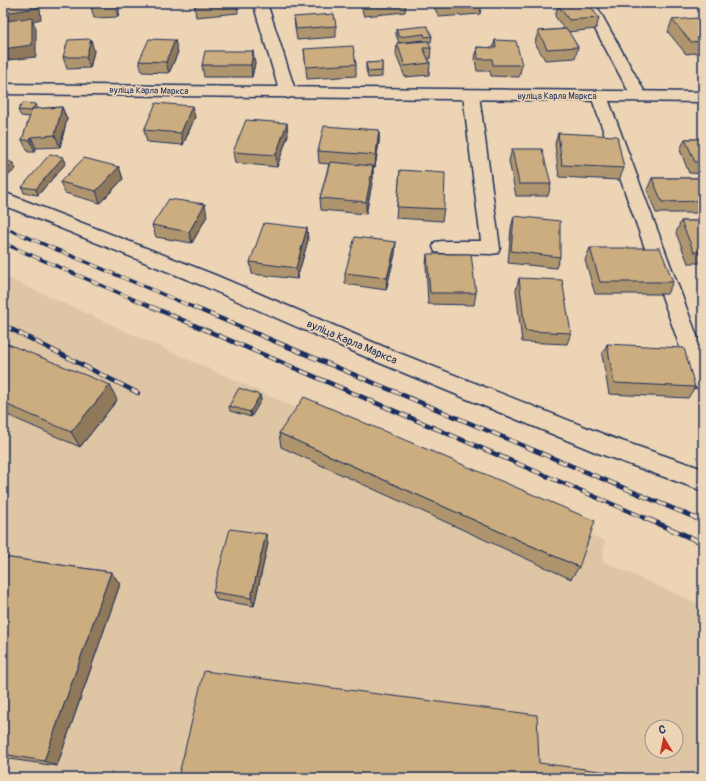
<svg xmlns="http://www.w3.org/2000/svg" width="706" height="781" viewBox="0 0 706 781" font-family="Pangolin,sans-serif">
<rect width="100%" height="100%" fill="#ecd4b4"/>
<filter id="ink" filterUnits="userSpaceOnUse"><feTurbulence type="fractalNoise" baseFrequency=".025" numOctaves="2"/><feDisplacementMap in="SourceGraphic" scale="8" xChannelSelector="R" yChannelSelector="G"/><feConvolveMatrix kernelMatrix="1 2 1 2 8 2 1 2 1" color-interpolation-filters="sRGB"/></filter>
<g filter="url(#ink)">
<!-- built -->
<path fill="#dec5a3" fill-rule="evenodd" d="M3,276L305,412L605,541L602,561L703,606V778H3ZM652,727H676V751H652Z"/>
<g fill="none" stroke-linecap="round" stroke-linejoin="round">
<defs>
<g id="minor">
<polygon points="253,3 267,3 296,93 293,96 288,98 283,96 280,93"/>
<polygon points="581,3 595,3 647,96 644,99 639,101 634,99 631,96"/>
<polygon points="471,90 476,92 479,95 500,248 498,253 491,254 442,253 435,252 433,247 435,242 442,241 481,241 463,95 466,92"/>
<polygon points="599,91 604,93 607,96 703,352 703,390 695,387 692,381 591,96 594,93"/>
<polygon points="3,192 215,275 389,349 613,438 703,469 703,491 598,453 375,361 201,285 3,205"/>
</g>
<polygon id="major" points="3,84 703,92 703,102 3,94"/>
</defs>
<!-- minor casing -->
<use href="#minor" stroke="#1b2f5e" stroke-width="3"/>
<!-- major casing -->
<use href="#major" stroke="#1b2f5e" stroke-width="3"/>
<!-- minor -->
<use href="#minor" fill="#ecd4b4" fill-rule="evenodd"/>
<!-- major -->
<use href="#major" fill="#ecd4b4" fill-rule="evenodd"/>
<defs>
<g id="rail-far2">
<polyline points="3,227 195,308"/>
<polyline points="3,243 154,308"/>
</g>
<g id="rail-far1">
<polyline points="152,307 647,519"/>
<polyline points="193,307 698,519"/>
<polyline points="3,325 138,393"/>
</g>
<g id="rail">
<polyline points="645,518 703,543"/>
<polyline points="696,518 703,521"/>
</g>
</defs>
<!-- rail-far2 casing -->
<use href="#rail-far2" stroke="#1b2f5e" stroke-width="3.5"/>
<!-- rail-far1 casing -->
<use href="#rail-far1" stroke="#1b2f5e" stroke-width="4.5"/>
<!-- rail casing -->
<use href="#rail" stroke="#1b2f5e" stroke-width="5.5"/>
<!-- rail-far2 -->
<use href="#rail-far2" stroke="#ecd4b4" stroke-width="2.5" stroke-dasharray="8" stroke-linecap="butt"/>
<!-- rail-far1 -->
<use href="#rail-far1" stroke="#ecd4b4" stroke-width="3" stroke-dasharray="9" stroke-linecap="butt"/>
<!-- rail -->
<use href="#rail" stroke="#ecd4b4" stroke-width="4" stroke-dasharray="12" stroke-linecap="butt"/>
</g>
<!-- wall -->
<g fill="#af956e" stroke="#1b2f5e">
<polygon points="120,3 118,17 94,18 91,7"/>
<polygon points="194,3 237,3 238,13 196,17"/>
<polygon points="283,3 321,3 321,5 284,8"/>
<polygon points="360,3 406,3 405,12 364,16"/>
<polygon points="434,3 482,3 480,14 439,17 434,7"/>
<polygon points="607,3 635,3 634,6 611,8"/>
<polygon points="558,5 599,18 596,29 568,32 578,47 575,58 545,60 535,43 538,31 564,29 555,16"/>
<polygon points="294,17 336,26 336,37 297,40 295,28"/>
<polygon points="672,20 703,25 703,52 686,54 668,32"/>
<polygon points="396,29 432,36 431,42 428,42 431,48 430,59 428,59 430,63 429,75 405,77 396,55 397,43 424,41 423,40 399,43 396,35"/>
<polygon points="495,40 522,65 519,77 491,76 490,71 477,71 475,59 477,47 493,48"/>
<polygon points="304,49 356,64 356,76 307,79"/>
<polygon points="94,51 90,68 67,69 63,57"/>
<polygon points="178,52 169,73 142,72 139,61"/>
<polygon points="382,62 382,77 368,78 366,69 366,63"/>
<polygon points="255,63 252,77 204,77 202,65"/>
<polygon points="62,107 67,119 60,147 36,148 35,152 28,152 22,140 30,117 21,116 18,110"/>
<polygon points="195,117 183,145 147,142 144,130"/>
<polygon points="379,130 379,142 375,167 373,167 373,178 366,214 321,210 320,198 329,164 319,163 318,151"/>
<polygon points="558,133 624,168 619,180 559,177 555,144"/>
<polygon points="288,135 277,167 235,163 233,152"/>
<polygon points="685,139 703,139 703,174 689,173 680,150"/>
<polygon points="512,149 551,184 548,196 516,196 509,161"/>
<polygon points="63,157 66,163 38,195 24,193 22,187"/>
<polygon points="119,167 123,179 100,203 65,193 60,182"/>
<polygon points="400,170 444,209 442,221 396,218"/>
<polygon points="652,178 703,178 703,213 656,213 647,190"/>
<polygon points="207,216 192,243 156,237 152,225"/>
<polygon points="514,216 560,257 556,268 508,263 511,228"/>
<polygon points="681,221 703,221 703,263 688,263 676,233"/>
<polygon points="308,240 297,279 252,274 250,262"/>
<polygon points="590,248 673,282 667,294 595,294 585,260"/>
<polygon points="395,254 386,290 345,284 345,273"/>
<polygon points="427,254 476,293 474,305 428,304 426,265"/>
<polygon points="519,278 571,333 567,344 522,342 516,290"/>
<polygon points="3,342 117,400 80,447 3,413"/>
<polygon points="607,344 695,387 688,398 609,394 602,355"/>
<polygon points="260,395 261,400 251,417 230,411 229,406"/>
<polygon points="279,433 579,567 571,579 281,447"/>
<polygon points="268,543 254,606 217,600 213,592"/>
<polygon points="3,557 111,572 120,584 57,766 3,758"/>
</g>
<!-- shaded-wall -->
<g fill="#8f795a" stroke="#1b2f5e">
<polygon points="37,3 39,3 40,8 41,19 33,21 36,29 36,57 8,60 3,49 9,24 4,13"/>
<polygon points="115,3 120,3 118,17 115,5"/>
<polygon points="91,39 94,51 90,68 86,57"/>
<polygon points="175,40 178,52 169,73 166,62"/>
<polygon points="253,51 255,63 252,77 251,65"/>
<polygon points="3,103 8,114 3,120"/>
<polygon points="36,104 39,110 31,111"/>
<polygon points="192,106 195,117 183,145 181,133"/>
<polygon points="62,107 67,119 60,147 55,135"/>
<polygon points="287,123 288,135 277,167 276,155"/>
<polygon points="379,130 379,142 375,167 376,155"/>
<polygon points="31,137 36,148 35,152 30,140"/>
<polygon points="63,157 66,163 38,195 36,189"/>
<polygon points="13,163 16,169 4,179 3,171"/>
<polygon points="373,166 373,178 366,214 366,202"/>
<polygon points="119,167 123,179 100,203 96,191"/>
<polygon points="205,204 207,216 192,243 189,232"/>
<polygon points="307,228 308,240 297,279 296,268"/>
<polygon points="396,242 395,254 386,290 387,278"/>
<polygon points="110,385 117,400 80,447 71,432"/>
<polygon points="260,395 261,400 251,417 250,412"/>
<polygon points="266,534 268,543 254,606 251,598"/>
<polygon points="111,572 120,584 57,766 44,761"/>
</g>
<!-- building -->
<g fill="#ccad80" stroke="#1b2f5e">
<polygon points="4,3 37,3 37,8 4,13"/>
<polygon points="92,3 115,3 115,5 91,7"/>
<polygon points="194,3 225,3 194,6"/>
<polygon points="364,3 378,3 364,4"/>
<polygon points="439,3 475,3 440,6"/>
<polygon points="581,3 588,3 599,18 569,20 558,5"/>
<polygon points="334,14 336,26 296,29 294,17"/>
<polygon points="32,18 32,45 3,49 5,21"/>
<polygon points="697,18 703,25 703,41 691,42 672,20"/>
<polygon points="427,26 432,36 425,37 424,34 399,37 396,29"/>
<polygon points="567,29 578,47 547,49 538,31"/>
<polygon points="91,39 86,57 63,57 68,40"/>
<polygon points="149,39 175,40 166,62 139,61"/>
<polygon points="495,40 516,41 522,65 493,65 492,59 478,59 477,47 496,48"/>
<polygon points="428,41 431,48 423,48 430,63 405,66 397,43"/>
<polygon points="353,46 356,64 306,67 304,49"/>
<polygon points="205,51 253,51 251,65 202,65"/>
<polygon points="382,62 382,71 368,72 366,63"/>
<polygon points="23,103 36,104 31,111 18,110"/>
<polygon points="156,103 192,106 181,133 144,130"/>
<polygon points="62,107 55,135 31,137 30,140 22,140 32,109"/>
<polygon points="246,120 287,123 276,155 233,152"/>
<polygon points="324,126 379,130 376,155 318,151"/>
<polygon points="558,133 617,136 624,168 562,165"/>
<polygon points="685,139 703,139 703,162 695,162"/>
<polygon points="512,149 542,149 551,184 519,184"/>
<polygon points="50,154 63,157 36,189 22,187"/>
<polygon points="84,158 119,167 96,191 60,182"/>
<polygon points="3,159 13,163 3,171"/>
<polygon points="330,162 373,166 366,202 320,198"/>
<polygon points="400,170 445,173 444,209 397,207"/>
<polygon points="652,178 703,178 703,201 662,202"/>
<polygon points="169,199 205,204 189,232 152,225"/>
<polygon points="514,216 560,221 560,257 511,251"/>
<polygon points="681,221 703,221 703,252 694,252"/>
<polygon points="264,223 307,228 296,268 250,262"/>
<polygon points="355,237 396,242 387,278 345,273"/>
<polygon points="590,248 660,248 673,282 600,282"/>
<polygon points="427,254 471,254 476,293 430,293"/>
<polygon points="519,278 562,280 571,333 525,331"/>
<polygon points="3,342 110,385 71,432 3,403"/>
<polygon points="607,344 684,348 695,387 614,383"/>
<polygon points="239,388 260,395 250,412 229,406"/>
<polygon points="304,397 595,521 579,567 279,433"/>
<polygon points="230,529 266,534 251,598 213,592"/>
<polygon points="3,557 111,572 44,761 3,754"/>
<polygon points="204,671 537,715 539,763 653,778 178,778"/>
</g>
</g>
<g text-anchor="middle" dominant-baseline="central" stroke-width="3.5" stroke-linejoin="round" paint-order="stroke">
<!-- far-street labels -->
<g font-size="9" fill="#1b2f5e" stroke="#ecd4b4">
<text transform="translate(149 91) rotate(1)">вуліца Карла Маркса</text>
<text x="557" y="96">вуліца Карла Маркса</text>
</g>
<!-- street labels -->
<g font-size="11" fill="#1b2f5e" stroke="#ecd4b4">
<text transform="translate(352 342) rotate(23)">вуліца Карла Маркса</text>
</g>
</g>
<!-- margin -->
<rect width="706" height="781" fill="none" stroke="#ecd4b4" stroke-width="16"/>
<rect x="8" y="8" width="690" height="765" fill="none" stroke="#1b2f5e" stroke-width="1.5" filter="url(#ink)"/>
<!-- north arrow -->
<g transform="translate(664 739) rotate(350)"><circle r="19" fill="#ecd4b4" stroke="#989292"/>
<path d="M0-3L7 15L0 10L-7 15Z" fill="#c8321e"/>
<text y="-6" font-size="11" font-weight="bold" text-anchor="middle" fill="#1b2f5e">С</text>
</g>
</svg>
